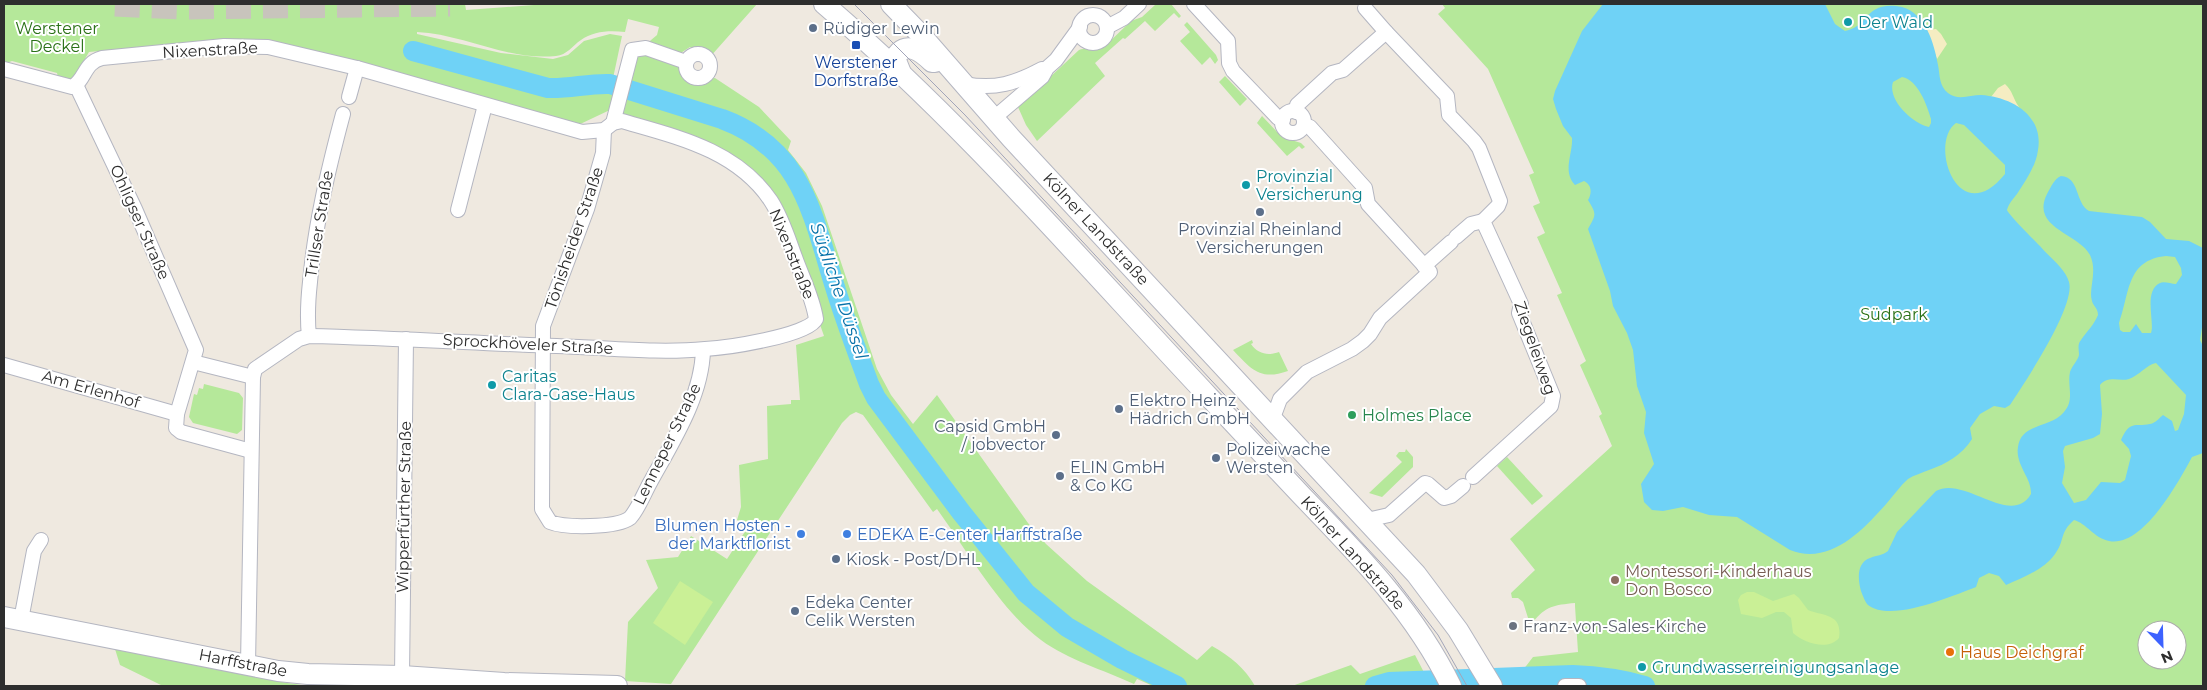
<svg xmlns="http://www.w3.org/2000/svg" width="2207" height="690" viewBox="0 0 2207 690" font-family="Montserrat,sans-serif">
<rect width="100%" height="100%" fill="#efe9e0"/>
<!-- green -->
<g fill="#b5e89a" fill-rule="evenodd">
<path d="M4,4H465L466,10L547,4H757L710,57L690,47L676,56L644,46L657,35L659,27L628,19L625,32C610,30 593,31 581,40C572,46 567,55 556,56C508,61 463,34 417,32V34L501,53L553,59L568,55L584,41L610,34L622,36L612,83C596,81 582,84 566,86C554,87 542,85 531,83L413,49L412,54L488,73L530,87L564,91L595,85L614,89L612,109L576,126L320,53L208,41L89,52L72,81H59L57,73L12,61L4,64Z"/>
<path d="M1171,4L1181,16L1179,18L1174,13L1155,31L1145,21L1125,39L1123,38L1095,63L1105,76L1037,141L1026,125L1018,107L1079,50C1087,47 1095,51 1104,47L1131,21L1142,17L1155,5Z"/>
<path d="M1442,4H2203V686H1521L1520,674L1533,657L1578,652L1575,606V603C1554,605 1546,606 1533,622L1529,621L1523,602L1518,598H1512L1511,593L1535,570L1510,539L1612,446L1599,416L1602,414L1580,365L1586,361L1557,295L1562,293L1537,237L1545,233L1533,206L1540,203L1529,175L1534,173L1488,69L1438,14L1445,8ZM2147,630H2177V660H2147Z"/>
<polygon points="1187,22 1216,55 1218,60 1215,64 1210,57 1202,65 1180,41 1190,32 1184,25"/>
<path d="M642,53L682,67L689,78L695,80L715,78L759,107L791,141L788,150L806,173L822,206L877,369L891,395L913,424L937,395L1028,523L1046,544L1087,581L1197,660L1212,646C1231,657 1244,667 1255,686H1153L1137,679L1134,684C1104,670 1068,660 1041,640C1002,612 966,549 937,509L933,512L863,415L856,412L850,415L842,423L671,684L625,681L628,622L658,588L646,560L678,557L691,536L727,559L748,527L737,520L741,507L739,465L768,459L767,406L791,404V400H800L796,345L824,336L788,232L748,172L618,118L636,55Z"/>
<polygon points="1225,76 1247,99 1240,106 1219,82"/>
<polygon points="1262,116 1282,137 1301,143 1305,147 1302,149 1299,146 1287,156 1257,123"/>
<path d="M1252,340L1253,343L1251,344C1258,354 1268,356 1279,352L1288,371C1260,381 1251,369 1233,350Z"/>
<polygon points="204,384 239,393 243,398 242,430 237,434 193,423 189,417 194,394 197,395 199,388 203,389"/>
<polygon points="1406,449 1413,457 1413,467 1382,497 1369,493 1402,462 1396,456 1399,452 1405,452"/>
<polygon points="1507,457 1543,496 1532,505 1497,466"/>
<polygon points="115,649 287,683 302,685 163,686 120,665"/>
<polygon points="1415,655 1431,686 1292,686 1351,665 1360,674"/>
</g>
<!-- sand -->
<g fill="#f5edc2">
<polygon points="1936,29 1941,34 1947,44 1937,59 1927,30"/>
<path d="M2005,84C2013,91 2013,99 2019,107L1991,97L1998,88Z"/>
</g>
<!-- pitch -->
<g fill="#caf096">
<polygon points="680,581 713,602 685,645 653,623"/>
<path d="M1747,592H1754L1773,601L1794,594L1799,598L1808,610C1822,616 1843,613 1839,638C1828,651 1804,643 1793,633L1791,618L1784,612H1776L1762,618L1741,614L1738,600L1741,595Z"/>
</g>
<!-- water -->
<g fill="#6fd2f6" fill-rule="evenodd">
<path d="M1603,4H1825L1835,24L1845,31C1870,27 1864,0 1902,7C1926,14 1934,43 1938,65C1940,75 1939,86 1948,93C1958,101 1970,95 1981,95C2011,97 2044,115 2038,150C2036,166 2026,180 2017,194C2013,199 2009,203 2007,210C2008,214 2034,240 2040,246C2049,257 2065,268 2069,282C2076,306 2024,384 2010,405L2005,408L1994,406L1980,414L1970,428L1972,439C1962,455 1946,464 1929,470C1922,473 1914,475 1908,479C1900,486 1894,495 1887,503C1863,530 1830,566 1790,550L1737,517L1709,515L1683,507L1663,511L1652,510L1644,502L1641,484L1654,464L1644,433L1646,412L1637,386L1633,350L1627,333L1613,306L1610,291L1588,229C1596,214 1597,215 1588,200C1592,193 1592,185 1584,181L1575,185C1562,171 1573,154 1572,138L1563,126L1556,109L1553,99L1555,91L1582,31ZM1902,77C1918,80 1927,105 1931,119V123L1929,127C1913,124 1887,100 1893,82ZM1956,123L1964,125L2005,165V174C1958,232 1928,143 1956,123Z"/>
<path d="M2061,176C2080,177 2075,203 2089,211L2142,217L2150,222L2166,239L2189,241L2203,248V321L2200,340L2203,346V453L2192,457C2179,481 2143,548 2109,541C2094,538 2086,523 2074,520C2059,533 2065,541 2055,554C2045,569 2022,578 2006,585L1999,576L1989,573L1979,578L1976,587C1952,596 1891,623 1868,605C1865,602 1863,596 1861,591C1858,580 1856,563 1870,558C1877,555 1882,556 1888,551L1897,532L1936,491C1964,475 2011,528 2031,494C2032,478 2015,465 2018,447C2021,423 2051,428 2064,412C2075,400 2067,386 2070,372C2072,366 2078,360 2079,355C2079,349 2077,345 2081,340C2087,331 2094,325 2098,315C2098,308 2093,306 2092,301C2088,289 2098,272 2090,255C2079,233 2030,228 2047,194C2051,187 2054,179 2061,176ZM2166,256L2175,257L2181,268L2182,275L2176,284C2171,284 2164,281 2160,283C2143,291 2155,322 2151,333H2142L2136,324L2130,332H2123L2120,330L2119,323C2130,293 2126,260 2166,256ZM2156,363L2186,395L2184,414L2178,430L2175,431L2172,421L2163,415C2159,418 2156,423 2150,424C2134,427 2130,420 2121,440L2129,449L2131,456L2125,480L2120,483L2101,482L2086,500L2074,503L2062,483L2065,467L2063,451L2065,446L2093,438L2100,434L2102,414L2100,385C2109,375 2119,382 2129,379C2140,375 2146,365 2156,363Z"/>
</g>
<g fill="none" stroke-linecap="round" stroke-linejoin="round">
<!-- river -->
<g stroke="#6fd2f6" stroke-width="20">
<path d="M413,51L548,88C569,89 589,83 610,84L722,119C803,149 812,214 835,287C845,320 857,351 869,384L876,398L961,512L1026,593L1067,627L1122,659L1177,686"/>
<path d="M1375,686L1389,682L1573,675C1599,676 1621,679 1645,686"/>
</g>
<!-- highway-tunnel -->
<polyline stroke="#c8c4bc" stroke-width="25" stroke-dasharray="25 12" stroke-linecap="butt" points="115,4 180,7 450,4"/>
<defs>
<g id="street">
<polyline points="1194,4 1228,41 1229,63 1233,71 1278,118 1283,120"/>
<polyline points="1365,8 1386,32"/>
<circle cx="1093" cy="29" r="14"/>
<polyline points="1107,27 1124,18 1139,4"/>
<circle cx="698" cy="66" r="12"/>
<path d="M4,69L72,87C86,80 83,63 102,58L224,46L268,47L357,68L582,132L604,130L613,123L622,121C677,137 737,150 771,201C782,218 788,238 795,257C802,277 813,298 816,319C809,336 724,348 705,349C664,353 620,349 579,347C489,344 399,338 309,336L299,339L255,369L253,377L248,665"/>
<path d="M965,84C995,90 1016,83 1042,69"/>
<polyline points="76,85 135,209 196,350 177,414 176,428 181,432 251,451"/>
<polyline points="349,97 357,68"/>
<circle cx="1293" cy="122" r="11"/>
<polyline points="1296,112 1297,105 1332,73 1343,70 1386,32 1447,96 1449,115 1474,141 1479,148 1500,201 1498,206 1483,221 1521,304 1519,313 1553,396 1551,406 1473,477"/>
<polyline points="994,118 1042,77 1047,68 1056,60 1080,27"/>
<polyline points="613,123 632,50 646,48 686,62"/>
<path d="M604,130L603,153L587,209L543,326L542,509L550,522C564,528 617,528 630,518C639,508 644,493 651,481C673,441 702,396 703,350"/>
<polyline points="458,210 485,105"/>
<polyline points="1456,237 1471,224 1483,221"/>
<polyline points="1424,266 1451,242"/>
<path d="M309,336C307,318 308,300 310,282C315,225 328,170 343,114"/>
<polyline points="193,362 253,377"/>
<polyline points="4,365 177,414"/>
<polyline points="1273,418 1280,399 1307,372 1352,349 1363,341 1370,334 1380,318 1430,272 1368,204 1365,188 1310,127 1304,125"/>
<polyline points="1367,520 1389,515 1425,483 1428,484 1444,498 1451,496 1463,486"/>
<polyline points="21,620 34,551 41,540"/>
<polyline points="402,676 406,339"/>
<polyline points="1565,686 1579,686"/>
</g>
<g id="secondary">
<path d="M824,4C964,124 1083,263 1209,397C1240,430 1271,463 1302,496C1358,554 1415,612 1451,686"/>
<polyline points="891,4 922,36 1011,138 1416,574 1458,630 1492,686"/>
<path d="M901,73L895,58C905,39 922,52 932,62H935"/>
<polyline points="4,617 278,671 308,674 402,676 504,683 617,686"/>
</g>
</defs>
<!-- street casing -->
<use href="#street" stroke="#b4b6c1" stroke-width="16"/>
<!-- secondary casing -->
<use href="#secondary" stroke="#b4b6c1" stroke-width="22"/>
<!-- street -->
<use href="#street" stroke="#fff" stroke-width="14"/>
<!-- secondary -->
<use href="#secondary" stroke="#fff" stroke-width="20"/>
<!-- tram -->
<polyline stroke="#a2a5b9" stroke-width="1" points="854,4 965,115 1392,575 1438,635 1467,686"/>
</g>
<!-- markers -->
<g fill="#0f9aa8" stroke="#fff" stroke-width="2">
<circle cx="1848" cy="22" r="5"/>
<circle cx="1246" cy="185" r="5"/>
<circle cx="492" cy="385" r="5"/>
<circle cx="1642" cy="667" r="5"/>
</g>
<g fill="#5c6f8a" stroke="#fff" stroke-width="2">
<circle cx="813" cy="28" r="5"/>
<circle cx="1260" cy="212" r="5"/>
<circle cx="1119" cy="409" r="5"/>
<circle cx="1056" cy="435" r="5"/>
<circle cx="1216" cy="458" r="5"/>
<circle cx="1060" cy="476" r="5"/>
<circle cx="836" cy="559" r="5"/>
<circle cx="795" cy="611" r="5"/>
</g>
<rect fill="#1a4fb4" stroke="#fff" stroke-width="2" x="851" y="40" width="10" height="10" rx="2.5"/>
<circle fill="#2e9e5b" stroke="#fff" stroke-width="2" cx="1352" cy="415" r="5"/>
<g fill="#3f7fe0" stroke="#fff" stroke-width="2">
<circle cx="801" cy="534" r="5"/>
<circle cx="847" cy="534" r="5"/>
</g>
<circle fill="#8d6e63" stroke="#fff" stroke-width="2" cx="1615" cy="580" r="5"/>
<circle fill="#6b7280" stroke="#fff" stroke-width="2" cx="1513" cy="626" r="5"/>
<circle fill="#e8710a" stroke="#fff" stroke-width="2" cx="1950" cy="652" r="5"/>
<g text-anchor="middle" dominant-baseline="central" stroke-width="4" stroke-linejoin="round" paint-order="stroke">
<!-- culture labels -->
<g font-size="16" fill="#0d838f" stroke="#fff" text-anchor="start">
<text x="1858" y="22">Der Wald</text>
<text x="1256" y="176">Provinzial<tspan x="1256" dy="18">Versicherung</tspan></text>
<text x="502" y="376">Caritas<tspan x="502" dy="18">Clara-Gase-Haus</tspan></text>
<text x="1652" y="667">Grundwasserreinigungsanlage</text>
</g>
<!-- park labels -->
<g font-size="16" fill="#2a7117" stroke="#fff">
<text x="57" y="28">Werstener<tspan x="57" dy="18">Deckel</tspan></text>
<text x="1894" y="314">Südpark</text>
</g>
<!-- service labels -->
<g font-size="16" fill="#4e5e75" stroke="#fff" text-anchor="start">
<text x="823" y="28">Rüdiger Lewin</text>
<text x="1260" y="229" text-anchor="middle">Provinzial Rheinland<tspan x="1260" dy="18">Versicherungen</tspan></text>
<text x="1129" y="400">Elektro Heinz<tspan x="1129" dy="18">Hädrich GmbH</tspan></text>
<text x="1046" y="426" text-anchor="end">Capsid GmbH<tspan x="1046" dy="18">/ jobvector</tspan></text>
<text x="1226" y="449">Polizeiwache<tspan x="1226" dy="18">Wersten</tspan></text>
<text x="1070" y="467">ELIN GmbH<tspan x="1070" dy="18">&amp; Co KG</tspan></text>
<text x="846" y="559">Kiosk - Post/DHL</text>
<text x="805" y="602">Edeka Center<tspan x="805" dy="18">Celik Wersten</tspan></text>
</g>
<!-- street labels -->
<g font-size="16" fill="#2e2e2e" stroke="#fff">
<text transform="translate(210 50) rotate(-3)">Nixenstraße</text>
<text transform="translate(140 222) rotate(66)">Ohligser Straße</text>
<text transform="translate(319 224) rotate(-81)">Trillser Straße</text>
<text transform="translate(1096 229) rotate(47)">Kölner Landstraße</text>
<text transform="translate(574 238) rotate(-71)">Tönisheider Straße</text>
<text transform="translate(792 254) rotate(68)">Nixenstraße</text>
<text transform="translate(528 344) rotate(3)">Sprockhöveler Straße</text>
<text transform="translate(1535 348) rotate(71)">Ziegeleiweg</text>
<text transform="translate(91 389) rotate(16)">Am Erlenhof</text>
<text transform="translate(667 444) rotate(-64)">Lenneper Straße</text>
<text transform="translate(404 507) rotate(-89)">Wipperfürther Straße</text>
<text transform="translate(1353 553) rotate(48)">Kölner Landstraße</text>
<text transform="translate(243 663) rotate(11)">Harffstraße</text>
</g>
<!-- transit labels -->
<g font-size="16" fill="#164399" stroke="#fff">
<text x="856" y="62">Werstener<tspan x="856" dy="18">Dorfstraße</tspan></text>
</g>
<!-- leisure labels -->
<g font-size="16" fill="#27864d" stroke="#fff" text-anchor="start">
<text x="1362" y="415">Holmes Place</text>
</g>
<!-- shop labels -->
<g font-size="16" fill="#366cbe" stroke="#fff" text-anchor="end">
<text x="791" y="525">Blumen Hosten -<tspan x="791" dy="18">der Marktflorist</tspan></text>
<text x="857" y="534" text-anchor="start">EDEKA E-Center Harffstraße</text>
</g>
<!-- education labels -->
<g font-size="16" fill="#785e54" stroke="#fff" text-anchor="start">
<text x="1625" y="571">Montessori-Kinderhaus<tspan x="1625" dy="18">Don Bosco</tspan></text>
</g>
<!-- worship labels -->
<g font-size="16" fill="#5b616d" stroke="#fff" text-anchor="start">
<text x="1523" y="626">Franz-von-Sales-Kirche</text>
</g>
<!-- food labels -->
<g font-size="16" fill="#c56008" stroke="#fff" text-anchor="start">
<text x="1960" y="652">Haus Deichgraf</text>
</g>
<!-- water labels -->
<g font-size="18" font-style="italic" fill="#0671a9" stroke="#fff">
<text transform="translate(839 291) rotate(71)">Südliche Düssel</text>
</g>
</g>
<!-- border -->
<rect width="2207" height="690" fill="none" stroke="#2e2e2e" stroke-width="10"/>
<!-- north arrow -->
<g transform="translate(2162 645) rotate(157)"><circle r="24" fill="#ffffff" stroke="#ababab"/>
<path d="M0-4L9 19L0 12L-9 19Z" fill="#3d62ff"/>
<text y="-8" font-size="14" font-weight="bold" text-anchor="middle" fill="#2e2e2e">N</text>
</g>
</svg>
